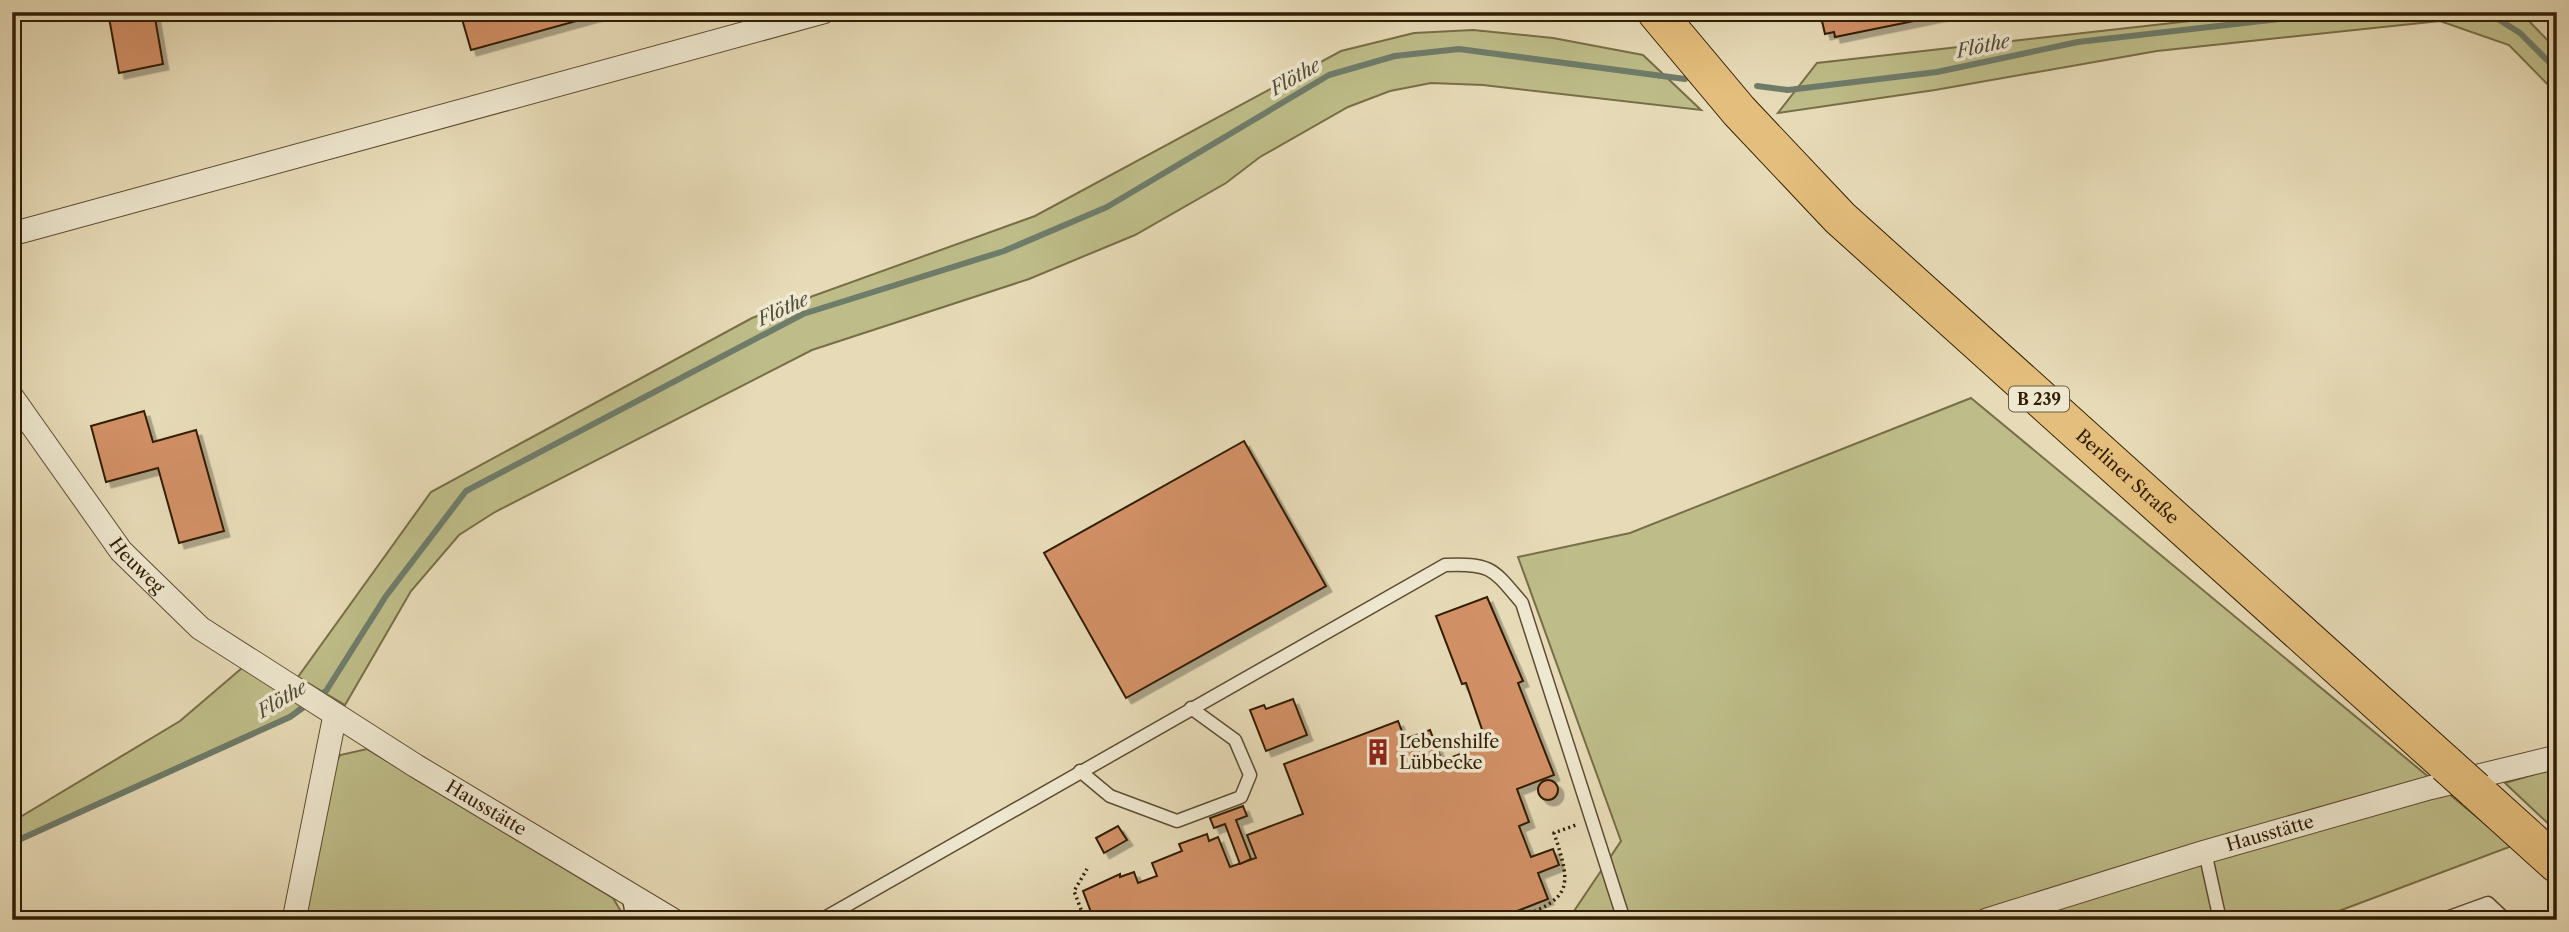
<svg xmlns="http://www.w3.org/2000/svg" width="2569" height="932" viewBox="0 0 2569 932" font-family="'Libre Caslon Text',serif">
<defs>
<filter id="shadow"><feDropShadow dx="5.5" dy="5.5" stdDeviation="0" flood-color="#0004"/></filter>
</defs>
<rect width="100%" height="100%" fill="#e7dbb7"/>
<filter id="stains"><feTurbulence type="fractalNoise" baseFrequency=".00286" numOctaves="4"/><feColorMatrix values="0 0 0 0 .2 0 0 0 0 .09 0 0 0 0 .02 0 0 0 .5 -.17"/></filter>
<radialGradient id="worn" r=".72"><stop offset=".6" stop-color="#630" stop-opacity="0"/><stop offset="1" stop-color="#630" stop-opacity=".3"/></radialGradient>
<!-- green -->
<g fill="#bebd89" stroke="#786e47" stroke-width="2">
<polygon points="2270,12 2512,12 2529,21 2557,50 2557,94 2509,45 2440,21 2157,51 1935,90 1778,113 1817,63"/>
<polygon points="1473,30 1553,38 1643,55 1701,110 1483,85 1431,83 1390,91 1348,107 1260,157 1226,183 1135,235 1029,279 812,350 495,512 459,535 411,591 345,705 298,677 431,492 752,318 1035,216 1341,51 1414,33"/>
<polygon points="1971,398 2512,846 2315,920 1568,920 1621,841 1518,557 1630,533"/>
<polygon points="242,668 302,705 290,715 12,841 12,822 180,721"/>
<polygon points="367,749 613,898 626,920 301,920 330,775 340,755"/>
<polygon points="2550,770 2557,776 2557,832 2505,783"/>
</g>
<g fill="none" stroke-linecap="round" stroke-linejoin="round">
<!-- stream -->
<g stroke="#6e7c6a" stroke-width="6">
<polyline points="2487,12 2520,33 2557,70"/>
<polyline points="1757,86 1788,90 1937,72 2078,42 2341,12"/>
<polyline points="316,697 326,691 386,596 466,491 803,314 1004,251 1107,207 1329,75 1395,56 1459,49 1685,79"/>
<polyline points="12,843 290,717 308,704"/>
</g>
</g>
<!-- building -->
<g fill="#d29066" stroke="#311e05" stroke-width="2" filter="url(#shadow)">
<polygon points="108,12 154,12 163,64 119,73"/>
<polygon points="460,12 609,12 471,50"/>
<polygon points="1815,12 1958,12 1835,37 1834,32 1825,34 1822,21 1831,19 1830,13 1816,17"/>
<polygon points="144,411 153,442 196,430 224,531 179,543 158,468 106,482 91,426"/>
<polygon points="1244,441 1326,586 1126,698 1044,553"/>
<polygon points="1487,597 1523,681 1518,683 1554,775 1517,789 1529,822 1519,826 1531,857 1553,849 1559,865 1538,873 1548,899 1494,920 1094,920 1083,891 1120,874 1120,877 1134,872 1138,883 1157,876 1152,863 1182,851 1179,844 1207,834 1209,841 1218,837 1230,867 1256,858 1247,835 1303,814 1284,764 1398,721 1405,739 1430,730 1442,761 1487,744 1466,683 1462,684 1436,616"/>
<polygon points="1293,699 1307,735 1266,751 1250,710 1264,705 1266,709"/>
<circle cx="1548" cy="790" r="10"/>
<polygon points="1243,806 1247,816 1236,820 1251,859 1240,864 1225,824 1214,828 1210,818"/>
<polygon points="1118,826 1127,840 1104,853 1096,838"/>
</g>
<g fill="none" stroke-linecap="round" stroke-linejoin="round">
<defs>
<g id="lane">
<polyline points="1080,771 1110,796 1177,821 1241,797 1250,775 1235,740 1191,708"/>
<polyline points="2205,852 2220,920"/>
<polyline points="628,894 633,920"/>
<path d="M821,920L1445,565C1492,563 1493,569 1522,603L1624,920"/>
<polyline points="2441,920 2488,903 2506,920"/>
</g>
<g id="street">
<polyline points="12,234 823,12"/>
<path id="s1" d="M12,397L121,551L200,628L416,766L673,920"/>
<polyline points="294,920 335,715"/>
<path id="s2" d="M1987,920L2205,852L2429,788L2557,757"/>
</g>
<g id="primary">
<path id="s3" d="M1656,12L1739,111L1840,218L2446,764"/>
<polyline points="2475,790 2557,864"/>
</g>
</defs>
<!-- lane casing -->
<use href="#lane" stroke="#5e4d32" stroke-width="15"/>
<!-- street casing -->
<use href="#street" stroke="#5e4d32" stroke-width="25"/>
<!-- primary casing -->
<use href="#primary" stroke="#311e05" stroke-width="39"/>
<!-- path -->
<g stroke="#311e05" stroke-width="3.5" stroke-dasharray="2 3.5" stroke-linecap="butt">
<polyline points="1085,920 1074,891 1087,869"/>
<path d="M1514,920C1571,898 1573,890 1554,833L1576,825"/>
</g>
<!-- lane -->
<use href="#lane" stroke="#efe8d0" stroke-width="12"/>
<!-- street -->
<use href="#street" stroke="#efe8d0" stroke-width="23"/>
<!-- primary -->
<use href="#primary" stroke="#e4be7c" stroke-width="37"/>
<defs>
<polyline id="primary-bridge" points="2446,764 2475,790"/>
</defs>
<!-- primary-bridge casing -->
<use href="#primary-bridge" stroke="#311e05" stroke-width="39" stroke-linecap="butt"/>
<!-- primary-bridge -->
<use href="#primary-bridge" stroke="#e4be7c" stroke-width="37"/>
</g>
<!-- icons -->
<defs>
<symbol id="building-bare" viewBox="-9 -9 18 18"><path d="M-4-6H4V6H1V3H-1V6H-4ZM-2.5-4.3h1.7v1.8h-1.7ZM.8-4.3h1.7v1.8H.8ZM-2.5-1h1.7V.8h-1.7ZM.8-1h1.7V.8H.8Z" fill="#8f2418" stroke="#efe8d0" stroke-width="2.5" paint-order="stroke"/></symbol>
</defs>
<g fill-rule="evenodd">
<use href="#building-bare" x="1359" y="733" width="38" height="38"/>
</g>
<g text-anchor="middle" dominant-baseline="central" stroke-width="7" stroke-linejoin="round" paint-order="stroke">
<!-- shield labels -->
<rect fill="#efe8d0" stroke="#6a5b42" stroke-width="2" x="2009" y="386.5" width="60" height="25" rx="5"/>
<g font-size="16" font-weight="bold" fill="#311e05">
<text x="2039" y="399">B 239</text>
</g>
<!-- street labels -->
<g font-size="18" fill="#311e05" stroke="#efe8d0">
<text stroke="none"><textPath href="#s3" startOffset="663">Berliner Straße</textPath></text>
<text stroke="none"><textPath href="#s1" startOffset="210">Heuweg</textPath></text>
<text stroke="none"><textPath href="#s1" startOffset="637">Hausstätte</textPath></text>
<text stroke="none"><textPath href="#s2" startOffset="296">Hausstätte</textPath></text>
</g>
<!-- poi labels -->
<g font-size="18" fill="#311e05" stroke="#efe8d0" text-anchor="start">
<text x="1399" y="742">Lebenshilfe<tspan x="1399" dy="21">Lübbecke</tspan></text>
</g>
<!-- water labels -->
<g font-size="19" font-style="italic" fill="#504d38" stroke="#efe8d0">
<text transform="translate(1983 46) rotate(-12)">Flöthe</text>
<text transform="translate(1295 77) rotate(-30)">Flöthe</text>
<text transform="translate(783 309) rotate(-25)">Flöthe</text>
<text transform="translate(282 699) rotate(-31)">Flöthe</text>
</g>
</g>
<!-- margin -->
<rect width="2569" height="932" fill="none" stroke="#e7dbb7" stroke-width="42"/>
<rect x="14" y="14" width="2541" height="904" fill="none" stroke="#311e05" stroke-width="3.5"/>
<rect x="21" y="21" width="2527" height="890" fill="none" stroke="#311e05" stroke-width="2"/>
<rect width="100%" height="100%" filter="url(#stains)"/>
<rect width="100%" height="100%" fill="url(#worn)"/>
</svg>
